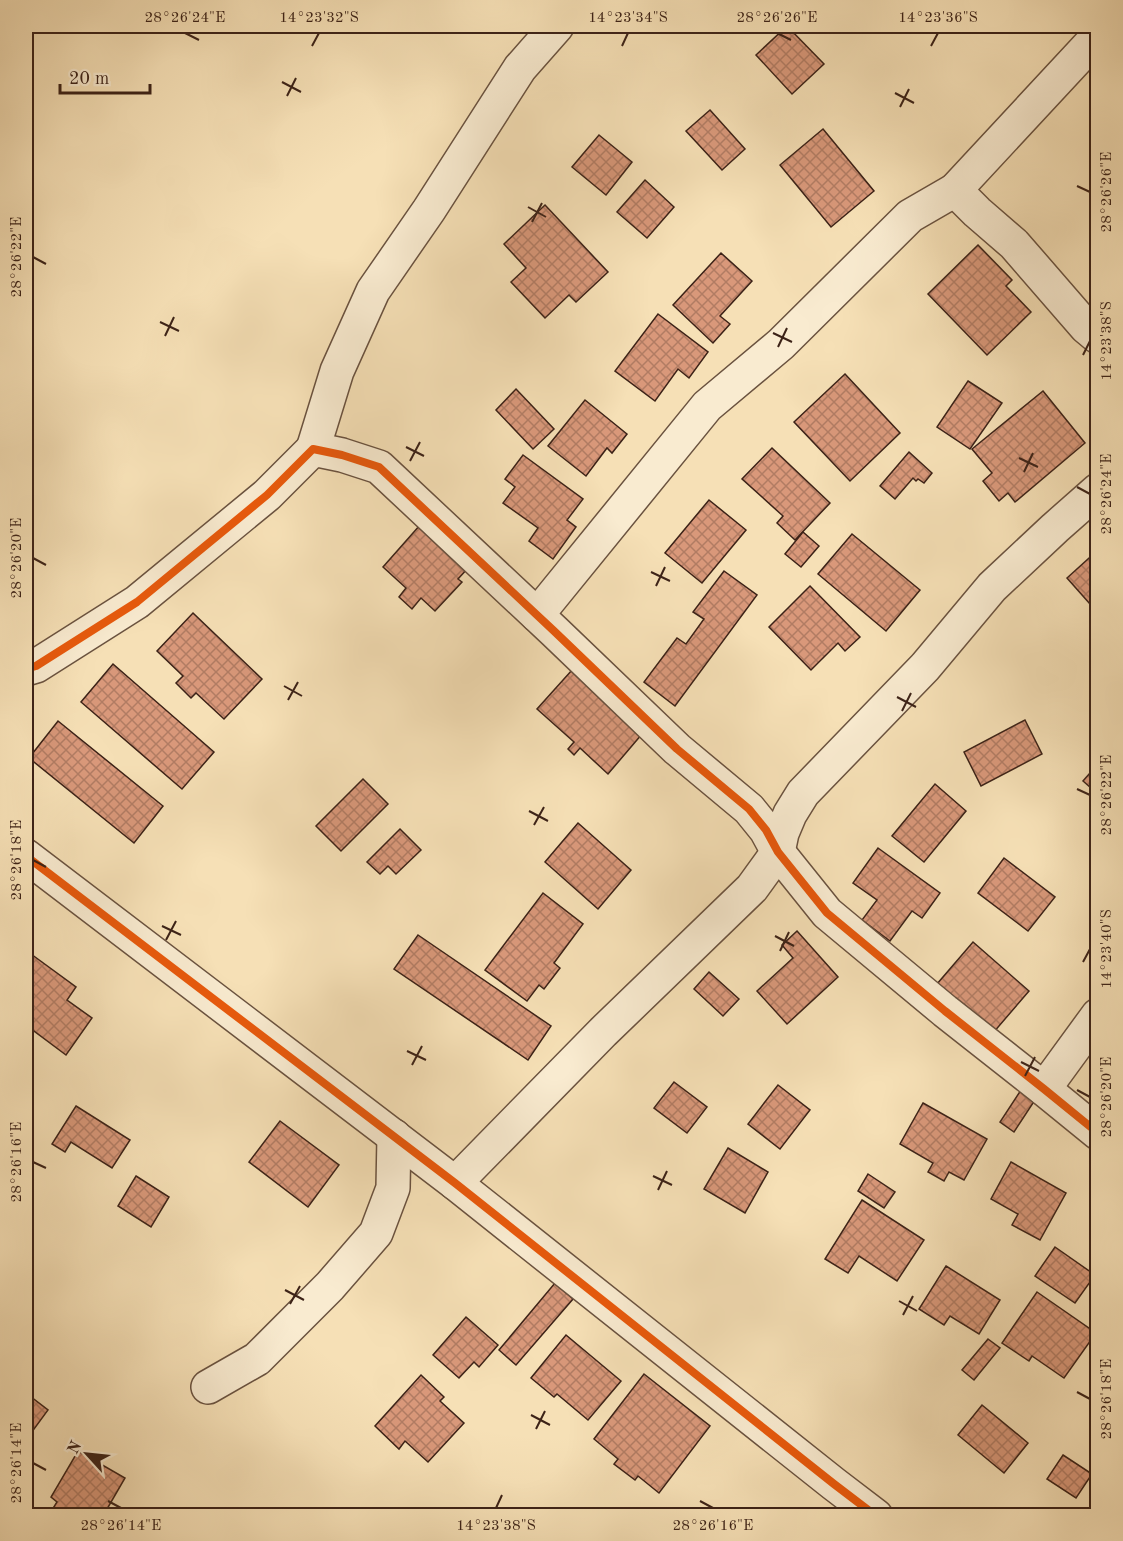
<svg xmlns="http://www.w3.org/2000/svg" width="1123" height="1541" viewBox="0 0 1123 1541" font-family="'Old Standard TT',serif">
<defs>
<pattern id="building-cross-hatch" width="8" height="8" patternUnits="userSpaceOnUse" patternTransform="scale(1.5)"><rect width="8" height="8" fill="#d9987a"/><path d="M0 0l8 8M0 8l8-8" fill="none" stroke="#b17c63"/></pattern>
</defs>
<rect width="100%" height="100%" fill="#f6e0b6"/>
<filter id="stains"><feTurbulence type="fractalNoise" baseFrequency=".00333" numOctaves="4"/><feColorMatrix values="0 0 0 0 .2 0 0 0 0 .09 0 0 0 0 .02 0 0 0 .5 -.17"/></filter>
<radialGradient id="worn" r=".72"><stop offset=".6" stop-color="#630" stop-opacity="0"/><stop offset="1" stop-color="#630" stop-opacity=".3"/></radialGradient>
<!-- building -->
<g fill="url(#building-cross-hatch)" stroke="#3c2217" stroke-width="1.5">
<polygon points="787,26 824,64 792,94 756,55"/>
<polygon points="710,110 745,149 722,170 686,131"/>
<polygon points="823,129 874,191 831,227 780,165"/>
<polygon points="599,135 632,162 606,195 572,167"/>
<polygon points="645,180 674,207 647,238 617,212"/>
<polygon points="545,205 608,272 576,302 569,295 545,318 511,282 526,268 504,244"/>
<polygon points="978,245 1012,280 1006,286 1031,312 987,355 928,294"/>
<polygon points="721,253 752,281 720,316 730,324 713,343 673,305"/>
<polygon points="658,314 708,352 689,378 678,369 655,401 615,371"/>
<polygon points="845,374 900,433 850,481 794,422"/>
<polygon points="968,381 1002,403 970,449 937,427"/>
<polygon points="516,389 554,429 533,449 496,410"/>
<polygon points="1043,391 1085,443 1015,502 1008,493 999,501 983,481 992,473 972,449"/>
<polygon points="585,400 627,434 612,453 607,448 586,476 548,446"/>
<polygon points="772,448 830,503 795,540 777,523 783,516 742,479"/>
<polygon points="909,452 932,473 924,483 918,479 916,481 913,478 895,499 880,486"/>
<polygon points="523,455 583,499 567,520 576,527 553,559 529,541 538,528 503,503 515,487 505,479"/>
<polygon points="709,500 746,530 702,583 665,553"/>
<polygon points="420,525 468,568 458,579 462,582 435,611 421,598 412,609 399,597 406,588 383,567"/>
<polygon points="803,532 819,546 801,567 785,554"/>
<polygon points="852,534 920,590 886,631 818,574"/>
<polygon points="1098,550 1098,613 1067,578"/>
<polygon points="724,571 757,595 675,706 644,682 677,638 686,644 704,619 693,612"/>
<polygon points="810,586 860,637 845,651 838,643 811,670 769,627"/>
<polygon points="193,613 262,679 224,719 196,693 191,698 176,683 183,676 157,651"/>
<polygon points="113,664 214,752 182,789 81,702"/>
<polygon points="572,670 642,734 608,774 580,748 574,755 568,749 574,742 537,709"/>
<polygon points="1025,720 1042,754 981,786 964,752"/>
<polygon points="58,721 163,806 134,843 29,758"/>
<polygon points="1098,764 1098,794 1083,781"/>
<polygon points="363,779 388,804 341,851 316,826"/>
<polygon points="935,784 966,811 924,862 892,836"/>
<polygon points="578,823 631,870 598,909 545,862"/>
<polygon points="400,829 421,850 396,874 388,866 380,874 367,862"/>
<polygon points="878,848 940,893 922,918 912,911 890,941 862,920 877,900 853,883"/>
<polygon points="1004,858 1055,897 1028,931 978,893"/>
<polygon points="543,893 583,924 554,963 560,968 544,989 539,985 527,1001 485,970"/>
<polygon points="797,931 838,977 787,1024 757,991 793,958 782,945"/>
<polygon points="418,935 551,1026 528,1060 394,969"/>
<polygon points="973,942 1029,991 993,1033 937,984"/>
<polygon points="31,954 76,987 67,1000 92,1018 66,1055 26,1025 26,961"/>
<polygon points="709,972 739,999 723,1016 694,989"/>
<polygon points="674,1082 707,1107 687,1133 654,1108"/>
<polygon points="778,1085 810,1110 780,1149 748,1124"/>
<polygon points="1021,1090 1035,1100 1014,1132 1000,1122"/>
<polygon points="923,1103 987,1139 964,1180 949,1172 944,1181 928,1172 933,1163 900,1144"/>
<polygon points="76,1106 130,1140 112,1168 71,1142 65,1152 52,1144"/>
<polygon points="280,1121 339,1165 308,1207 249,1162"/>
<polygon points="728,1148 768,1172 745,1213 704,1189"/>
<polygon points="1011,1162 1066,1193 1040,1240 1012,1225 1018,1214 991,1199"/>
<polygon points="868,1174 895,1192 884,1208 858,1191"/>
<polygon points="136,1176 169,1197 151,1227 118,1206"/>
<polygon points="862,1200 924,1240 897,1281 859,1256 848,1273 825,1259"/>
<polygon points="1055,1247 1095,1275 1075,1303 1035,1276"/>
<polygon points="946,1266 1000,1300 979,1334 950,1316 944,1325 919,1309"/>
<polygon points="555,1283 573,1299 516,1365 499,1350"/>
<polygon points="1037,1292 1096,1333 1064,1378 1032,1356 1029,1361 1002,1343"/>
<polygon points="466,1317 498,1345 479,1367 474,1362 459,1378 433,1355"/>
<polygon points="566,1335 621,1381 588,1420 557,1394 554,1397 531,1378"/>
<polygon points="988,1339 1000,1348 974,1380 962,1370"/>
<polygon points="644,1374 710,1426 659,1493 638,1476 635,1480 614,1464 618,1459 594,1439"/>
<polygon points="421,1375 444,1397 440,1401 464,1423 428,1462 405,1441 399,1449 375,1426"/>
<polygon points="26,1393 48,1410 26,1440"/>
<polygon points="982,1405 1028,1443 1004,1473 958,1435"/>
<polygon points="78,1451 125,1478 103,1516 62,1516 52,1510 57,1502 51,1497"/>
<polygon points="1063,1455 1092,1474 1076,1498 1047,1479"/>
</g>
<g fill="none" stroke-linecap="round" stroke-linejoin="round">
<defs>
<g id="minor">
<polyline points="955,190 1098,36"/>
<polyline points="313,449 337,371 373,291 429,210 520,68 557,26"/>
<polyline points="537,615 707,406 781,344 910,216 955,190 977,212 1014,244 1086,327 1098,337"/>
<polyline points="26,669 36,666 137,602 267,495 313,449 342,455 379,467 554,631 677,749 749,809 766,830 778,852 827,913 945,1011 1044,1089 1098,1133"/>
<polyline points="26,856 455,1183 834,1484 876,1516"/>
<polyline points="1044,1089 1098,1015"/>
<polyline points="455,1183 603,1032 752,888 778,852 782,833 790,814 803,793 925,667 992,587 1055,528 1098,490"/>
<polyline points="208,1387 257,1359 330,1286 376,1233 393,1188 394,1136"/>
</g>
</defs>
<!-- minor casing -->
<use href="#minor" stroke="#6a523f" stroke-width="36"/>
<!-- minor -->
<use href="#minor" stroke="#f9ebd0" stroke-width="33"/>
<defs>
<g id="cycleway">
<polyline points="26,669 36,666 137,602 267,495 313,449 342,455 379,467 554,631 677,749 749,809 766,830 778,852 827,913 945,1011 1044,1089 1098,1133"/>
<polyline points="26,856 455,1183 834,1484 876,1516"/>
</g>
</defs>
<!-- cycleway casing -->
<use href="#cycleway" stroke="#f9ebd0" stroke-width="11"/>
<!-- cycleway -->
<use href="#cycleway" stroke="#e8590c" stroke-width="8"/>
</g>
<!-- ticks -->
<path fill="none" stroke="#3c2217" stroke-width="2" d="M185,33L199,40M777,33L791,40M312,46L319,33M622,46L628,33M931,46L938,33M282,82L301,92M895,93L914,103M287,96L296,78M900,107L909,89M1077,186L1090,192M528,207L546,217M532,222L542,203M33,257L46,264M160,322L179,331M773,333L792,342M165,336L174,317M778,347L787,328M1083,355L1090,341M406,447L424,456M1019,458L1038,467M410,461L420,442M1024,472L1033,453M1077,487L1090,494M33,558L46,565M651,572L670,581M656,586L665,567M284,686L302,696M897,697L916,707M288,700L298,682M902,711L911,693M1077,789L1090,795M529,811L548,821M534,825L544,807M33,860L46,867M162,926L181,935M775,936L794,946M166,940L176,921M780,951L789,932M1083,962L1090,949M407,1051L426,1060M1021,1062L1039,1071M412,1065L422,1046M1025,1076L1035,1057M1077,1090L1090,1097M33,1162L46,1168M653,1176L672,1185M658,1190L667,1171M285,1290L304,1300M899,1301L917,1311M290,1304L300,1286M903,1315L913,1296M1077,1392L1090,1399M531,1415L550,1425M536,1429L545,1411M33,1463L46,1470M108,1501L121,1508M700,1501L713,1508M496,1508L502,1495"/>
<!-- margin -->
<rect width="1123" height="1541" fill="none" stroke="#f6e0b6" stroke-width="66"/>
<!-- north arrow -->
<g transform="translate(87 1454) rotate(297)" stroke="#f9ebd0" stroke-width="4.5" paint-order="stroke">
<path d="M0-4.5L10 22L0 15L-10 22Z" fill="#3c2217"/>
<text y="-9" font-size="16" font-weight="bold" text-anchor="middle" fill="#3c2217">N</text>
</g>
<!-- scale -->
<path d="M60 84v9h90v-9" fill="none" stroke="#3c2217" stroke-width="3"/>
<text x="69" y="84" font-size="18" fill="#3c2217" stroke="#f9ebd0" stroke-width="4.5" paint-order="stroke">20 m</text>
<rect x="33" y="33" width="1057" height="1475" fill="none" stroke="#3c2217" stroke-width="2"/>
<g font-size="15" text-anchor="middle" fill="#3c2217">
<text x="185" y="22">28°26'24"E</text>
<text x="319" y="22">14°23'32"S</text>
<text x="628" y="22">14°23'34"S</text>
<text x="777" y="22">28°26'26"E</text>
<text x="938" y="22">14°23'36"S</text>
<text transform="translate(1106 192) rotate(-90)" y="5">28°26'26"E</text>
<text transform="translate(16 257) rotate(-90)" y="5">28°26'22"E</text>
<text transform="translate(1106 341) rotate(-90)" y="5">14°23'38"S</text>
<text transform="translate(1106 494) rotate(-90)" y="5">28°26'24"E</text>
<text transform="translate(16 558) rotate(-90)" y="5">28°26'20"E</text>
<text transform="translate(1106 795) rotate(-90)" y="5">28°26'22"E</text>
<text transform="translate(16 860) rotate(-90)" y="5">28°26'18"E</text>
<text transform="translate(1106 949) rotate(-90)" y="5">14°23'40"S</text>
<text transform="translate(1106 1097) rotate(-90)" y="5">28°26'20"E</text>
<text transform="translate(16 1162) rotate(-90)" y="5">28°26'16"E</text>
<text transform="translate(1106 1399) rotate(-90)" y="5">28°26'18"E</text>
<text transform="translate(16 1463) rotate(-90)" y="5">28°26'14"E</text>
<text x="121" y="1530">28°26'14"E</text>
<text x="496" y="1530">14°23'38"S</text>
<text x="713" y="1530">28°26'16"E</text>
</g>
<rect width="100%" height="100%" filter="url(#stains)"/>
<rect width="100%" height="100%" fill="url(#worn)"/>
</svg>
